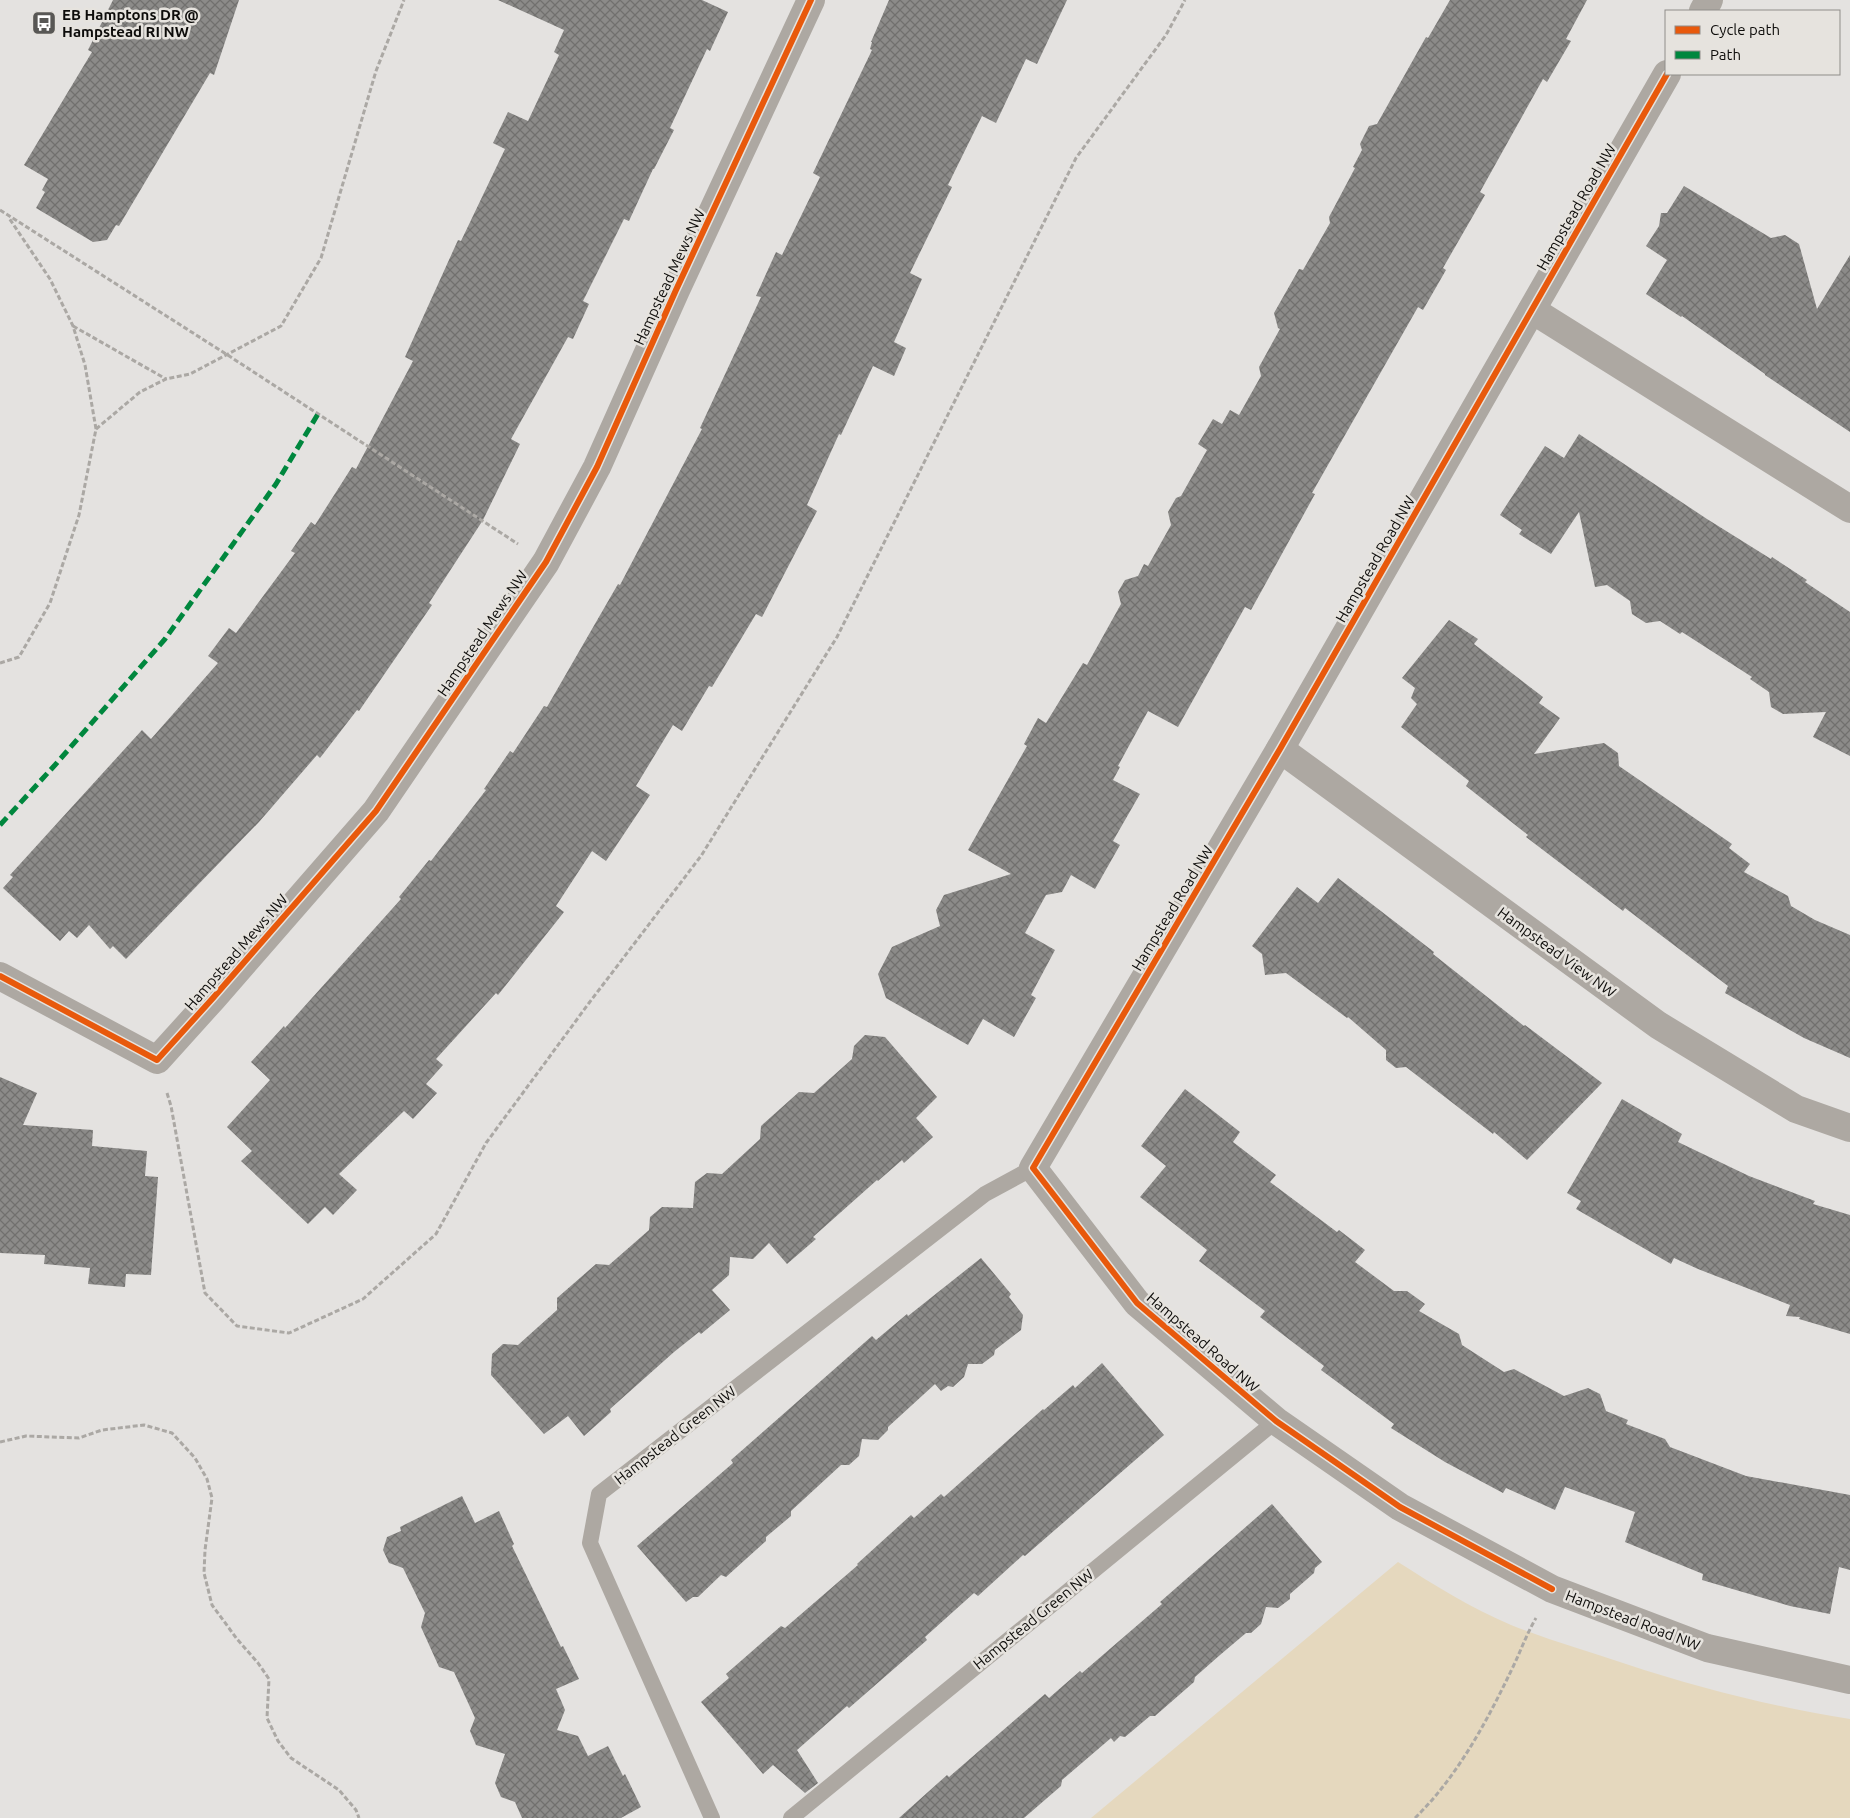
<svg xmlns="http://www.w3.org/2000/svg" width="1850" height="1818" viewBox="0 0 1850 1818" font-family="Ubuntu,sans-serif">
<defs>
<pattern id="building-cross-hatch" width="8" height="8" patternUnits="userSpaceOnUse" patternTransform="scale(1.25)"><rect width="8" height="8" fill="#8c8b89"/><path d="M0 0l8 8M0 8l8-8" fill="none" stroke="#71706e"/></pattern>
</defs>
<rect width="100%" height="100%" fill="#e4e2e0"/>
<!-- park -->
<path fill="#e5d8be" d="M1398,1562C1434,1585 1471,1608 1511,1625C1548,1640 1587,1651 1626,1664C1699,1688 1773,1707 1850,1719V1818H1091Z"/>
<!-- building -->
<g fill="url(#building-cross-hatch)">
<polygon points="113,0 239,0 214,75 210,73 119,226 116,225 107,240 93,242 36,208 45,192 42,190 48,179 24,165 92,52 88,50"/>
<polygon points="498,0 702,0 728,12 710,51 707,49 670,128 674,130 654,169 653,169 629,221 624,219 583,301 589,304 573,339 568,337 511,439 520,444 483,520 429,603 432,605 359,711 357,710 320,758 317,755 259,822 126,959 113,946 110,949 89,925 77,938 69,931 60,941 3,888 13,877 10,875 142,730 151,739 218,663 208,656 229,628 236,633 295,553 291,551 311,522 315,525 352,467 356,469 413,361 405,357 458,240 461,241 505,149 493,143 508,112 528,121 559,55 554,52 564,30"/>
<polygon points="889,0 1067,0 1037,64 1026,59 996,123 982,116 948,185 952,187 910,273 922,279 894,342 906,348 894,376 873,366 841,435 839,434 807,505 817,511 762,617 756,614 712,687 709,686 682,731 673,725 636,786 650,795 606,861 592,851 556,906 564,912 498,995 496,993 436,1059 443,1065 426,1084 437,1093 413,1119 404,1111 339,1174 357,1190 333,1215 325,1207 308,1224 241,1161 252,1151 227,1127 270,1080 251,1062 284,1026 285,1028 401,899 399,897 429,860 431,861 486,790 484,789 510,751 513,753 544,706 547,707 618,584 620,585 702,429 700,428 761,297 756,296 776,252 782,255 820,177 813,173 872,50 870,49 872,42 871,42"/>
<polygon points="1450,0 1587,0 1566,39 1571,41 1547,82 1543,79 1480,192 1485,195 1443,268 1446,270 1423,310 1418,307 1312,493 1315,494 1251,610 1245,607 1178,727 1148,711 1118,766 1120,767 1113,780 1140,794 1113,841 1120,845 1095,889 1071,875 1062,892 1046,895 1025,933 1055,950 1031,995 1036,998 1014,1037 983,1019 968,1045 886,998 878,974 892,947 940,926 936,910 944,895 1011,874 968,850 1027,746 1024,744 1038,718 1046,723 1083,663 1087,665 1121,604 1118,592 1125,580 1138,576 1144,564 1148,566 1171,525 1168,512 1176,498 1181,496 1207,450 1198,444 1213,419 1222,424 1230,410 1239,415 1261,376 1259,367 1280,329 1278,328 1274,313 1299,269 1303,270 1330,223 1329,217 1355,168 1353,167 1362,150 1360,144 1369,126 1377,124 1426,37 1428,38"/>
<polygon points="1684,186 1771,238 1785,235 1799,244 1817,309 1850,255 1850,432 1765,375 1765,374 1682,316 1681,317 1646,294 1667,260 1646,246 1659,226 1661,213 1667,213"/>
<polygon points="1579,434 1707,519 1771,559 1772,557 1807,580 1805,582 1850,612 1850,756 1813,737 1826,712 1783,714 1771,707 1769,692 1750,679 1752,677 1682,632 1680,634 1660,621 1646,623 1632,614 1630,601 1607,585 1595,587 1579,512 1551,554 1519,534 1522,530 1500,515 1545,446 1564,458"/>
<polygon points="1449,620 1478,639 1474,644 1543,697 1539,703 1560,718 1534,754 1604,743 1618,753 1619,766 1732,844 1729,848 1750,864 1744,872 1788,896 1791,906 1815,920 1850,935 1850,1058 1804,1038 1725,993 1728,986 1625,908 1623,911 1526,837 1528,835 1466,786 1469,781 1401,727 1417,704 1411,698 1415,688 1402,678"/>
<polygon points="1338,878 1434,952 1433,954 1524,1026 1525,1025 1602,1083 1527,1160 1494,1132 1493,1134 1406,1067 1396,1068 1386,1060 1386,1050 1348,1017 1347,1018 1286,973 1265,975 1262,954 1252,946 1297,887 1318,903"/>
<polygon points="865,1035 885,1037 937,1097 916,1118 933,1137 904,1163 902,1160 878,1181 877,1180 813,1237 816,1239 787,1264 769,1243 753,1259 730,1257 729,1275 712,1290 730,1310 701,1334 699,1332 674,1352 610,1409 611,1412 584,1436 568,1416 544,1434 491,1375 492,1354 503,1344 518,1345 557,1310 557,1298 596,1264 609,1265 649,1230 650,1217 662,1207 693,1208 695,1182 707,1173 722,1174 760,1139 761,1126 799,1092 814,1093 852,1059 854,1046"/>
<polygon points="0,1077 37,1093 23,1125 93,1130 92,1146 147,1151 145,1176 158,1177 151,1275 126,1274 125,1287 88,1284 90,1268 44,1264 45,1255 0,1253"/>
<polygon points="1185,1089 1240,1132 1233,1142 1276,1175 1270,1182 1337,1232 1339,1230 1365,1250 1355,1262 1394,1291 1407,1291 1425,1304 1419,1311 1459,1334 1462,1345 1504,1372 1514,1369 1564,1396 1588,1388 1600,1394 1606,1411 1628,1420 1626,1424 1665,1439 1670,1447 1746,1476 1850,1495 1850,1570 1839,1567 1830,1614 1790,1606 1702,1580 1703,1574 1625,1542 1635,1512 1565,1487 1555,1510 1506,1488 1503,1493 1445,1462 1391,1428 1394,1424 1321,1370 1324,1366 1260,1317 1265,1311 1199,1261 1207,1250 1140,1197 1166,1166 1141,1146"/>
<polygon points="1622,1099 1682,1134 1678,1142 1749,1176 1815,1201 1813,1204 1850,1215 1850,1334 1799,1319 1800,1317 1786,1316 1790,1305 1698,1269 1674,1258 1671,1264 1576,1209 1581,1201 1567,1193"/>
<polygon points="981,1258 1011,1294 1009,1297 1023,1315 1021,1330 995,1350 994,1355 982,1364 968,1364 964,1377 953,1387 948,1386 941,1391 935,1384 888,1427 888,1430 878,1440 862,1439 859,1456 849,1465 841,1465 791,1511 791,1516 766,1537 766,1541 726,1577 721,1575 698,1597 693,1597 686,1602 637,1546 733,1463 731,1460 872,1336 876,1340 907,1314 908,1316"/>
<polygon points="1102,1363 1164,1435 1025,1556 1023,1555 978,1596 974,1593 925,1637 927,1640 849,1708 847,1706 797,1750 818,1783 805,1793 773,1765 763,1774 701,1702 729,1678 726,1674 781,1626 785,1628 858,1565 857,1564 911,1515 914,1518 941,1494 944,1497 1043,1409 1044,1410 1073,1385 1075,1388"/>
<polygon points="462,1496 475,1523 499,1511 514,1544 512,1546 561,1647 563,1646 579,1679 556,1689 565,1710 557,1730 578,1736 588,1756 608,1746 623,1776 625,1774 641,1807 621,1818 522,1818 515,1802 501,1797 495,1783 505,1754 476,1745 470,1731 475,1718 454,1672 439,1667 421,1627 425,1613 403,1568 389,1563 383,1550 387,1537 401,1531 400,1527"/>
<polygon points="1272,1504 1322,1562 1315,1568 1314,1573 1290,1594 1290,1599 1278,1608 1266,1607 1261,1624 1251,1633 1246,1633 1220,1655 1195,1677 1194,1682 1155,1716 1150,1716 1125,1737 1120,1736 1114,1742 1111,1738 1062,1780 1061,1786 1024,1818 899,1818 947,1775 949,1777 1045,1694 1049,1698 1080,1671 1082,1673 1162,1604 1160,1602"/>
</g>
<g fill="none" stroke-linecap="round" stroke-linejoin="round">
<!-- path -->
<g stroke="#aba8a4" stroke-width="3" stroke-dasharray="5 2.5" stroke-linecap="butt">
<polyline points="0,210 226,354 518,544"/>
<polyline points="73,326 166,379"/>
<polyline points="96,429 140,392 166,379 190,374 281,326 321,258 376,71 404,0"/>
<polyline points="0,663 19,657 50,603 79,515 96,429 85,365 73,326 50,279 9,218"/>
<polyline points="167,1093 171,1106 205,1293 237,1326 289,1333 363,1299 436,1234 486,1143 589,1003 701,856 837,637 1076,158 1166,35 1185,0"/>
<polyline points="0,1442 26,1436 79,1438 102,1430 144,1425 172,1433 195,1458 207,1479 212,1498 205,1550 204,1573 212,1605 237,1639 258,1663 269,1679 267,1718 278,1741 291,1758 339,1790 356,1810 359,1818"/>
<path d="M1415,1818C1457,1777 1486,1723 1511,1671C1520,1653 1526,1635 1536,1618"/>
</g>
<!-- lane -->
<g stroke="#ada8a2" stroke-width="16">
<polyline points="712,1818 590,1543 599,1494 985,1194 1033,1168"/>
<polyline points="791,1818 1276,1421"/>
</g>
<!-- street -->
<g stroke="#ada8a2" stroke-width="28">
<polyline points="1703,11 1709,0"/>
<polyline points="1667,74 1280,749 1033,1168 1137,1303 1276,1421 1400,1507 1552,1589 1707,1648 1850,1680"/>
<polyline points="1532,310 1850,509"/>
<polyline points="1280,749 1658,1025 1796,1109 1850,1128"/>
<polyline points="0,976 157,1060 213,998 376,811 546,562 597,467 676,290 811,0"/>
</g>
<!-- quiet -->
<polyline stroke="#00873e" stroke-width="5" stroke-dasharray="10 5" stroke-linecap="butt" points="0,825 55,765 165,639 276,484 318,414"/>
<defs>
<g id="cycleway">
<polyline points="0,976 157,1060 213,998 376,811 546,562 597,467 676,290 811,0"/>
<polyline points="1552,1589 1400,1507 1276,1421 1137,1303 1033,1168 1280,749 1667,74"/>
</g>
</defs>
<!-- cycleway casing -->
<use href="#cycleway" stroke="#e6e3de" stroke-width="9"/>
<!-- cycleway -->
<use href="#cycleway" stroke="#e8590c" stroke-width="6"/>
</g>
<!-- icons -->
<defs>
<symbol id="bus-square" viewBox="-11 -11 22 22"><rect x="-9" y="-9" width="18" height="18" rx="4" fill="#585755" stroke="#e6e3de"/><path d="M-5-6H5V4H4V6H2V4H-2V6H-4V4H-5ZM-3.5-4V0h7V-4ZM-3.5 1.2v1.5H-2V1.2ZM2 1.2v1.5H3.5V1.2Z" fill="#fff"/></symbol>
</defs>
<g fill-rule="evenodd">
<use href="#bus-square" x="30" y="9" width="28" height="28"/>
</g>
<g text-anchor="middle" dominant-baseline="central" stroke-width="5" stroke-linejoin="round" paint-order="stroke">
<!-- poi labels -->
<g font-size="15" font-weight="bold" fill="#0d0c0a" stroke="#e6e3de" text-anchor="start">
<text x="62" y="14">EB Hamptons DR @<tspan x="62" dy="17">Hampstead RI NW</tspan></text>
</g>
<!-- street labels -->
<g font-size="15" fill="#0d0c0a" stroke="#e6e3de">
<text transform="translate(1576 207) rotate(-60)">Hampstead Road NW</text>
<text transform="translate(669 277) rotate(-65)">Hampstead Mews NW</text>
<text transform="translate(1375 559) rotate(-60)">Hampstead Road NW</text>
<text transform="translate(482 633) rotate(-56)">Hampstead Mews NW</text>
<text transform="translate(1172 908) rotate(-59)">Hampstead Road NW</text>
<text transform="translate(236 952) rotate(-49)">Hampstead Mews NW</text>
<text transform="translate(1557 952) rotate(36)">Hampstead View NW</text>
<text transform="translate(1203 1342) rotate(41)">Hampstead Road NW</text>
<text transform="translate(675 1435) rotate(-38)">Hampstead Green NW</text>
<text transform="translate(1033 1619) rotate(-39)">Hampstead Green NW</text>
<text transform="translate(1633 1620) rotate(21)">Hampstead Road NW</text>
</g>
</g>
<!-- legend -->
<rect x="1665" y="10" width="175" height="65" fill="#e6e3de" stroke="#8f8d89"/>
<rect x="1675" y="26" width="25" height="8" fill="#e8590c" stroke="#8f8d89"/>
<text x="1710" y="35" font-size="15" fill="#0d0c0a">Cycle path</text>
<rect x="1675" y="51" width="25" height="8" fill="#00873e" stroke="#8f8d89"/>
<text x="1710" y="60" font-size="15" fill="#0d0c0a">Path</text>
</svg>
